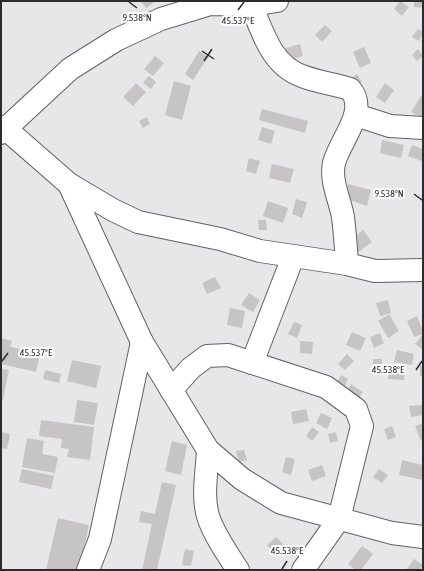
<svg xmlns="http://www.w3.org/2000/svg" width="424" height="571" viewBox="0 0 424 571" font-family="'Asap Condensed',sans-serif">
<rect width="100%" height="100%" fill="#e7e6e9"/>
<!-- building -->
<g fill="#c7c4c6">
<polygon points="141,1 156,1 146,8"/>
<polygon points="400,1 409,7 402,16 394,9"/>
<polygon points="414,1 423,1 423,8 414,7"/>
<polygon points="325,25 332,31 322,42 315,35"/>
<polygon points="418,29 423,32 419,41 412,37"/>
<polygon points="300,44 303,56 287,61 283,49"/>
<polygon points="364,47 371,63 360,68 353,52"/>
<polygon points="418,49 423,56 417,61 412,55"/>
<polygon points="199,51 208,57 193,80 185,74"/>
<polygon points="155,56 164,63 153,76 144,69"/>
<polygon points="357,74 362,82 353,87 349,80"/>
<polygon points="149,76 156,82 151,89 143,83"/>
<polygon points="174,81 191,86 182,120 165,115"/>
<polygon points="136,83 146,92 133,106 123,97"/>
<polygon points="385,83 394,90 385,103 376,97"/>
<polygon points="421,96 423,97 423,114 421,117 411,112"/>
<polygon points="262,109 308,121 305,133 259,120"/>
<polygon points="147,117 150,124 143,128 139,121"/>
<polygon points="262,127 275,131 271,144 258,140"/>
<polygon points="382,140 404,145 401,158 380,153"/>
<polygon points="412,145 423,149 422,161 408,156"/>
<polygon points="249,158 260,161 256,174 246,171"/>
<polygon points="272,164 294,169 290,183 269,178"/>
<polygon points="348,184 371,190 367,206 344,198"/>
<polygon points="296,199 307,202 302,218 292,214"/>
<polygon points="268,201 288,208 283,223 263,216"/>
<polygon points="258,220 266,220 267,230 259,230"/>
<polygon points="363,230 372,242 357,253 348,242"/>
<polygon points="215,277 221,288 207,294 202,283"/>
<polygon points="249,293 260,300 253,312 241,305"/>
<polygon points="388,300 391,313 380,316 376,303"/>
<polygon points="230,308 245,311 242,328 227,325"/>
<polygon points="389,314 399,331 388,338 378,321"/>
<polygon points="417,316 423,331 423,350 415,344 423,334 414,337 407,321"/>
<polygon points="294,322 302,325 297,338 288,334"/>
<polygon points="352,332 366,338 360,351 346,345"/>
<polygon points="380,333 384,343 374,348 370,337"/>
<polygon points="1,338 12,341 10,347 40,353 36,372 1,364"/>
<polygon points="300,341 313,342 312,354 300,353"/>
<polygon points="397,350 414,354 412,365 394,362"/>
<polygon points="347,354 354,361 345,370 338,364"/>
<rect x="373" y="359" width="9" height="13"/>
<polygon points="72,360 101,366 96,388 67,381"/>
<rect x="420" y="366" width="3" height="10"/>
<polygon points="1,369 9,370 3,400 1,400"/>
<polygon points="45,370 61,374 59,383 43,379"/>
<polygon points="388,370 405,371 404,380 388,379"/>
<polygon points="341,375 348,379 344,387 337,382"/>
<polygon points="351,384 363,392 357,400 346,392"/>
<polygon points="77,400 98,403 94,425 74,422"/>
<polygon points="422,405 423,415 411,417 409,406"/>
<polygon points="306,409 309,421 293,424 291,412"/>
<polygon points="321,413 332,418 327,429 316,423"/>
<polygon points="41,420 94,427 90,460 67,457 69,449 61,448 62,439 39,436"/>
<polygon points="423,423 423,440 421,441 415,426"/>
<polygon points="392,426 396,437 388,440 384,429"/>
<polygon points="312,427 319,432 312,441 306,436"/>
<polygon points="1,432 10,434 7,449 1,448"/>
<polygon points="336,432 338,441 330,443 328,434"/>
<polygon points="27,438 44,441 42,454 58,457 55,473 22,467"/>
<polygon points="172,441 187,445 181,475 165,471"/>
<polygon points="244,450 247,460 239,462 236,451"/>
<polygon points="286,457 295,459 291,475 282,472"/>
<polygon points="402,460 423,465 423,480 399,475"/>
<polygon points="322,465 326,476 312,481 308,470"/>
<polygon points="22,469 54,476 51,489 19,482"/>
<polygon points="379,469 388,475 382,483 373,477"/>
<polygon points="162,482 176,485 157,570 142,570 152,524 139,522 141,511 155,514"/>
<polygon points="58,518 89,525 79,570 46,570"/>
<polygon points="276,537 286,547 277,556 267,545"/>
<polygon points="362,546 373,554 361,570 356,570 348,564"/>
<polygon points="185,549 194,551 191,566 182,565"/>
<polygon points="414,559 423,565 420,570 406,570"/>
</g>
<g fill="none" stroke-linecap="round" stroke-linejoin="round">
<defs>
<g id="minor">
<path d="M251,5C263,32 271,65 302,76C317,82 334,84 350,89C369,110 340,140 334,163C330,181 340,200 343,217C345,233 346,248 347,264"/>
<polyline points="356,115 390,126 423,128"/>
<polyline points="1,127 6,129 69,184 113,210 138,222 220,239 260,251 347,264 375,271 423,270"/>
<polyline points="1,133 70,69 116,40 161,19 210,4 251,5 277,1"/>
<polyline points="69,184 142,342 208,450 242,479 281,503 392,533 423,537"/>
<polyline points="252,363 293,257"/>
<polyline points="171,390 191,368 207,356 228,355 326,387 356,409 362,426 339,519 303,570"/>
<path d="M208,450C207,471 202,496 208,516C213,533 228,555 238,570"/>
<polyline points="88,570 100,539 142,342"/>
</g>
</defs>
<!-- minor casing -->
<use href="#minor" stroke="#626164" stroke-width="24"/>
<!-- minor -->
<use href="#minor" stroke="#fff" stroke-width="22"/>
</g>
<!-- ticks -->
<path fill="none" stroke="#2c2c2d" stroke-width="1.5" d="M129,2L137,8M238,10L244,2M202,51L214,59M204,61L212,49M414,194L422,200M2,361L8,353M416,370L422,361M282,569L287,561"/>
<g font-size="10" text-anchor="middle" fill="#2c2c2d" stroke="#fff" stroke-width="4" stroke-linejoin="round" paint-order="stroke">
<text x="137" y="21">9.538°N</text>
<text x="238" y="24">45.537°E</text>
<text x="389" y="197">9.538°N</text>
<text x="36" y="356">45.537°E</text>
<text x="388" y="373">45.538°E</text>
<text x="287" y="554">45.538°E</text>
</g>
<!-- border -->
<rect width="424" height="571" fill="none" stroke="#2c2c2d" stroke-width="4"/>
</svg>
